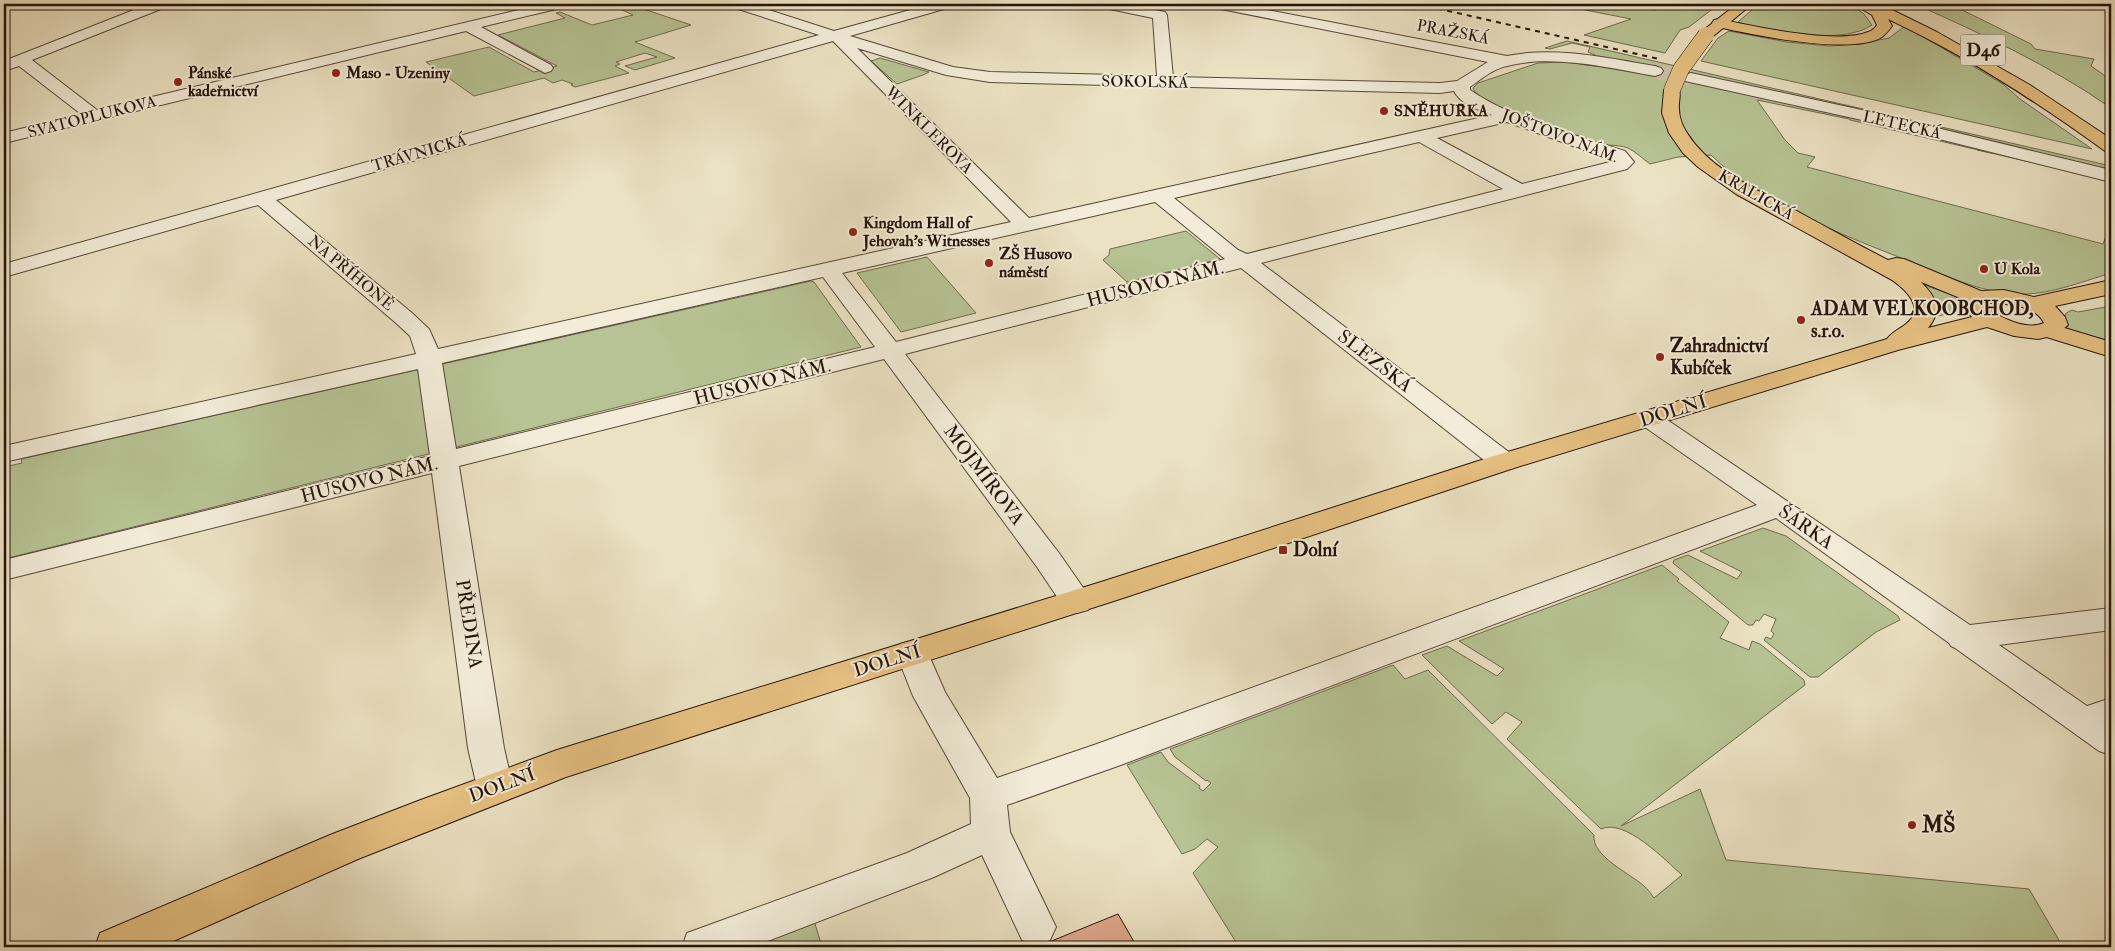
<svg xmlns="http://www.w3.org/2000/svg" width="2115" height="951" viewBox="0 0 2115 951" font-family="'IM FELL Double Pica',serif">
<rect width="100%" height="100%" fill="#ebe2c3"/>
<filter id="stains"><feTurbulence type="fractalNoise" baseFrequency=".004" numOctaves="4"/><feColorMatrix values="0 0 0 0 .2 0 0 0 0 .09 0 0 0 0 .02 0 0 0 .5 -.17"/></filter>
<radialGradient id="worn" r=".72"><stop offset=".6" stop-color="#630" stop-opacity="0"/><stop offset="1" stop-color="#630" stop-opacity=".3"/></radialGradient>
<!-- green -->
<g fill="#b7c394" stroke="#6e6b4e">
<polygon points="609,4 629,4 691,25 635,42 675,58 635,70 625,66 657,57 645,53 616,62 620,64 615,66 629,73 575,87 571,85 573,84 562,80 553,83 544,78 474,96 426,62 489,47 534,72 557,66 498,35 565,18 556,13 560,12 592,25 633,15"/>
<polygon points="1555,4 1621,4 1655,10 1673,4 1719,4 1689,27 1680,30 1665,53 1584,35 1631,19"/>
<path d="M1759,4H1850L1864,14L1872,25C1844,45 1769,33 1738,22Z"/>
<path d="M1915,4H1950L2031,44L2035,49L2094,59L2091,66L2111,80V108C2051,66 1982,34 1915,4Z"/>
<polygon points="1905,26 2003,84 2020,99 2092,149 1701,61 1718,38 1729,31 1787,42 1829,46 1858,44 1889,38"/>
<polygon points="1567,41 2111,166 2111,170 1835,104 1695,75 1606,60 1588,52 1590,47 1572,43 1550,49 1545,48"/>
<polygon points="880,58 929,72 923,75 897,84 871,61"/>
<path d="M1565,62C1703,78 1839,114 1974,146L1977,150L1991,153L1996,152L2094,177L1850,120L1849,119L1757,100L1785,140L1798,153L1815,157L1807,167L2103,244L2111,222V273C2081,282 2047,296 2015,294C1980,292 1947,276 1914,263C1850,238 1760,204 1711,155L1678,157L1650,164C1643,159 1636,152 1628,148C1617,144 1602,146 1590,143C1570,138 1478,106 1473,88L1478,83L1538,63Z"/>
<polygon points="1186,231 1220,259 1127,282 1103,260 1109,255 1110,249"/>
<polygon points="927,257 976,313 901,332 857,273"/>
<polygon points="811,281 814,282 861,347 4,559 4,467 22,463 21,459"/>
<polygon points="1921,284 1953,295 1963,302 1965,307 1961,311 1938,316"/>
<polygon points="2111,306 2111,345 2067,330 2065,317 2066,313 2072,310 2078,312"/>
<polygon points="1763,528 1786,536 1898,616 1900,620 1876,632 1818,677 1810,677 1764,640 1766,637 1771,639 1774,634 1771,631 1776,619 1764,614 1759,621 1756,620 1753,625 1748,625 1673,563 1674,560 1688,555 1737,579 1742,572 1700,551"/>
<path d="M1662,565L1679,579L1677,581L1729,622L1720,638L1749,650L1752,641L1760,644L1804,680L1805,685L1621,826L1700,789L1726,860L2029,889L2063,947H1239L1193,873L1218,847L1207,839L1195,849L1182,854L1127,765L1161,752L1168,762L1200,786L1199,788L1203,791L1211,783L1207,780L1206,781L1175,757L1170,749L1393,665L1405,679L1428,670L1594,835C1591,856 1631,874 1644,886C1648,889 1651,894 1654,898L1682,875C1665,860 1625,818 1601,829L1507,739L1522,722L1506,712L1492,724L1422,655L1447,646L1497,676L1504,669L1459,641Z"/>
<polygon points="813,917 822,947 732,947"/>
</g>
<!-- building -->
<polygon fill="#dfa68b" stroke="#251309" points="1118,914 1137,947 1038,947 1049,942"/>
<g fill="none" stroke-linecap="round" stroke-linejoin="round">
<!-- minor-tunnel -->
<polyline stroke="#cdc3a7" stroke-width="16" stroke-dasharray="16 8" stroke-linecap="butt" points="1655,71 1691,78"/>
<defs>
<g id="minor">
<polygon points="149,4 168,4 166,7 32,60 97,110 544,4 567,4 565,7 481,27 551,65 553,68 551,71 545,73 466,31 4,143 4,133 81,114 19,66 4,71 4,61"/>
<path d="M730,4H750L834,31L932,4H953L951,7L850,36L953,67L990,72L1157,76L1153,18L1100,7L1098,4H1125L1165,12L1167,15L1173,77L1440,83L1457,81L1488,62L1216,8L1211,7L1209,4H1236L1507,56C1555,46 1607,58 1655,66L1661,68L1663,71L1661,74L1655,76C1610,68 1551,54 1507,66C1493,69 1481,79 1470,87V90C1516,121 1573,134 1625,151L1634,162L1627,169L1261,263L1514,456L1518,462L1514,468L1504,470L1494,468L1241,268L905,354L1059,553L1093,602L1088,610L1077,613L1066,610L1037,567L884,359L459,466L504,748L513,787L508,798L495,802L482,798L477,787L468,748L432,473L4,580V560L430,456L418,369L4,462V446L416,354L410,336L396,323L258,205L4,277V264L819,35L732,7ZM833,41L1011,222L438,349L429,329L412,313L276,200ZM857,48L946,75L990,82L1440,93L1454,91C1460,104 1479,110 1492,115L1029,218ZM1507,122L1614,161L1522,184L1437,138ZM1419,142L1503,189L1247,254L1238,250L1174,198ZM1155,202L1225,259L896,342L842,273ZM823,277L875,347L456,449L442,363Z"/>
<polygon points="1691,73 1871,112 2111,170 2111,182 1871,122 1685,81 1683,78 1685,75"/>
<polygon points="1648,410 1657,413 1970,625 2111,608 2111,630 1999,645 2087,706 2111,698 2111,755 2099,751 1955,648 1951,646 1949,643 1776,518 1118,766 1007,805 1010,832 1056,927 1050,940 1036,946 1022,940 982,855 934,877 752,947 682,947 687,933 907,853 971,824 970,798 913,696 896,653 900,644 912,641 924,644 945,692 997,778 1094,745 1757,505 1639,423 1635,418 1639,413"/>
</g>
<g id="major">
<polygon points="1737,4 1752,4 1711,38 1701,38 1699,35 1701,32"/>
<path d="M1672,85L1678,87C1682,93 1678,101 1679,109C1679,117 1683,127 1687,133C1712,173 1765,193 1804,215C1832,230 1860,246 1888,260L1896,258L1904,259L1981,291L2004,290L2034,297L2111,280V294L2055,306L2065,317L2068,325L2056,335L2038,339L2014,336L1987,327L1898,350L1514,468L1123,598L566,777L358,859L160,947H95L100,933L330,835L418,801L557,750L1101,582L1494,456L1887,339C1892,332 1900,329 1906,324C1926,308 1906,290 1892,280L1736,194L1698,167L1683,153L1669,133L1662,113L1664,90L1666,87ZM1921,282L1965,300L1964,307L1972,317L1928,328C1943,310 1936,297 1921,282ZM1994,303C2010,304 2036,306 2044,323C2027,331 1999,318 1986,306L1989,303Z"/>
</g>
<g id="highway">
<path d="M1859,4H1880L1937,32L2030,85L2111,139V152L2105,151C2036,101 1965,55 1888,19L1892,26C1889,30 1886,34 1882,37C1853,56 1747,34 1714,26L1712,23L1714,20L1719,19C1753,26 1837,45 1868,32C1872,31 1875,28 1877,25L1872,15L1860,8Z"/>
<polygon points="2048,323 2111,342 2111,357 2040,335 2036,330 2040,325"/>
</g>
</defs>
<!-- minor casing -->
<use href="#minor" stroke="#564738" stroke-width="2"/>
<!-- major casing -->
<use href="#major" stroke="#251309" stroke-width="2"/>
<!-- highway casing -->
<use href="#highway" stroke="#251309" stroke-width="2"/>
<!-- minor -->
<use href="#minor" fill="#f2ecd8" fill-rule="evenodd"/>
<!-- major -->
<use href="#major" fill="#e6c182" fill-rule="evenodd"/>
<!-- highway -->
<use href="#highway" fill="#e6c182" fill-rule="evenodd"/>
<!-- rail -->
<polyline stroke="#251309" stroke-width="2" stroke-dasharray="5 5" stroke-linecap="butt" points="1418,4 1659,59"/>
<defs>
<polyline id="major-bridge" points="1672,90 1681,69 1706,35"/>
</defs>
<!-- major-bridge casing -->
<use href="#major-bridge" stroke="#251309" stroke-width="17" stroke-linecap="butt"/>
<!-- major-bridge -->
<use href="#major-bridge" stroke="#e6c182" stroke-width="16"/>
</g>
<!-- markers -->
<g fill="#8f2418" stroke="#f2ecd8" stroke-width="2">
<circle cx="336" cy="73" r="5"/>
<circle cx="178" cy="82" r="5"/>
<circle cx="1384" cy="111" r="5"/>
<circle cx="853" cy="232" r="5"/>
<circle cx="989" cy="263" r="5"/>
<circle cx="1984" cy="269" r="5"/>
<circle cx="1801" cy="320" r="5"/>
<circle cx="1660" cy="357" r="5"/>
<rect x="1278" y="545" width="10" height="10" rx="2.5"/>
<circle cx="1912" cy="825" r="5"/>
</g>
<g text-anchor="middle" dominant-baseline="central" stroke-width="4" stroke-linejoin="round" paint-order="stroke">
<!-- far-street labels -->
<g font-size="16" fill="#251309" stroke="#f2ecd8">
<text transform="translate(1453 32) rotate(11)">PRAŽSKÁ</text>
<text transform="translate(1145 82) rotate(1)">SOKOLSKÁ</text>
<text transform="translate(92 117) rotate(-14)">SVATOPLUKOVA</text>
<text transform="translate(1902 125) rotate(13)">LETECKÁ</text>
<text transform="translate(929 130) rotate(45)">WINKLEROVA</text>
<text transform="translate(1560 136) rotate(21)">JOŠTOVO NÁM.</text>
<text transform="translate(419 153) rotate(-16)">TRÁVNICKÁ</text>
<text transform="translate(1756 195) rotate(30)">KRALICKÁ</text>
<text transform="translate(351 273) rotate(40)">NA PŘÍHONĚ</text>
</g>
<!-- far-poi labels -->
<g font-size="16" font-weight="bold" fill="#251309" stroke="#f2ecd8" text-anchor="start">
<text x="188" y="73">Pánské<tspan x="188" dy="18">kadeřnictví</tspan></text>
<text x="346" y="73">Maso - Uzeniny</text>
<text x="1394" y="111">SNĚHURKA</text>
<text x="863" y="223">Kingdom Hall of<tspan x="863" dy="18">Jehovah's Witnesses</tspan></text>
<text x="999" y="254">ZŠ Husovo<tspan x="999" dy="18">náměstí</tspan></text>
<text x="1994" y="269">U Kola</text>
</g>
<!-- shield labels -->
<rect fill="#f2ecd8" stroke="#625447" stroke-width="1" x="1960.5" y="34.5" width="45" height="31" rx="4"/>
<g font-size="18" font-weight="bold" fill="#251309">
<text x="1983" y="50">D46</text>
</g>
<!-- street labels -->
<g font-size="19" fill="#251309" stroke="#f2ecd8">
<text transform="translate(1155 284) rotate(-14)">HUSOVO NÁM.</text>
<text transform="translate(1375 361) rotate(38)">SLEZSKÁ</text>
<text transform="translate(762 382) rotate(-14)">HUSOVO NÁM.</text>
<text transform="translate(1673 411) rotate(-17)">DOLNÍ</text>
<text transform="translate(984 475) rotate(53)">MOJMÍROVA</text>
<text transform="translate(369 480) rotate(-14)">HUSOVO NÁM.</text>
<text transform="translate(1806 527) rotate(35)">ŠÁRKA</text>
<text transform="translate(469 624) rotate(81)">PŘEDINA</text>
<text transform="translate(887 661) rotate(-17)">DOLNÍ</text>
<text transform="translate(502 785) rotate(-20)">DOLNÍ</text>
</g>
<!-- poi labels -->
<g font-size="19" font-weight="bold" fill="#251309" stroke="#f2ecd8" text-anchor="start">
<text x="1811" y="309">ADAM VELKOOBCHOD,<tspan x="1811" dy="22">s.r.o.</tspan></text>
<text x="1670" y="346">Zahradnictví<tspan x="1670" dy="22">Kubíček</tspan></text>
<text x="1293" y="550">Dolní</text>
</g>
<!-- near-poi labels -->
<g font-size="22" font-weight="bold" fill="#251309" stroke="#f2ecd8" text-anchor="start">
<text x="1922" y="825">MŠ</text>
</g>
</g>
<!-- margin -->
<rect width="2115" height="951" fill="none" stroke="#ebe2c3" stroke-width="20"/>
<rect x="5" y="5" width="2105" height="941" fill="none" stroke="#251309" stroke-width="2.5"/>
<rect x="10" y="10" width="2095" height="931" fill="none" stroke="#251309"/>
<rect width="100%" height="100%" filter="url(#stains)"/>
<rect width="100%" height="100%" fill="url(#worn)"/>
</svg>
